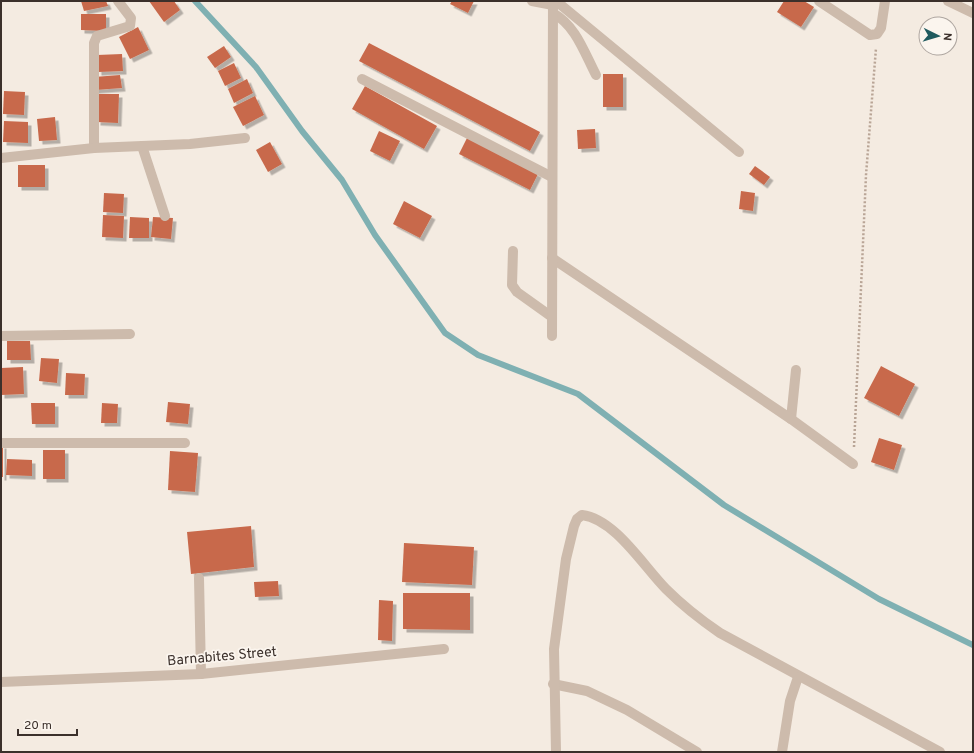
<svg xmlns="http://www.w3.org/2000/svg" width="974" height="753" viewBox="0 0 974 753" font-family="Overpass,sans-serif">
<defs>
<filter id="shadow"><feDropShadow dx="3.5" dy="3.5" stdDeviation="0" flood-color="#0004"/></filter>
</defs>
<rect width="100%" height="100%" fill="#f4ebe1"/>
<g fill="none" stroke-linecap="round" stroke-linejoin="round">
<!-- stream -->
<polyline stroke="#7fb0b2" stroke-width="6" points="195,1 256,67 302,131 342,180 375,235 445,333 478,355 578,394 724,505 879,599 973,645"/>
</g>
<!-- building -->
<g fill="#c8694b" filter="url(#shadow)">
<polygon points="81,1 106,1 108,6 84,11"/>
<polygon points="149,1 174,1 180,10 164,22"/>
<polygon points="452,1 474,1 468,13 450,4"/>
<polygon points="784,1 804,1 814,7 801,27 777,12"/>
<polygon points="81,14 106,14 106,31 81,30"/>
<polygon points="138,27 149,50 130,59 119,37"/>
<polygon points="369,43 540,132 530,151 359,61"/>
<polygon points="224,46 231,57 215,68 207,57"/>
<polygon points="122,54 123,71 98,72 97,55"/>
<polygon points="234,63 241,78 225,86 218,71"/>
<rect x="603" y="74" width="20" height="33"/>
<polygon points="120,75 122,88 95,90 94,77"/>
<polygon points="247,79 253,93 234,103 228,89"/>
<polygon points="365,86 437,126 424,149 352,109"/>
<polygon points="4,91 25,92 24,115 3,114"/>
<polygon points="98,94 119,94 118,123 97,122"/>
<polygon points="255,96 264,115 243,126 233,107"/>
<polygon points="55,117 57,140 39,141 37,119"/>
<polygon points="4,121 28,122 28,143 3,142"/>
<polygon points="595,129 596,148 578,149 577,130"/>
<polygon points="379,131 400,141 390,161 370,151"/>
<polygon points="467,138 538,174 530,190 459,154"/>
<polygon points="270,142 282,164 268,172 256,150"/>
<rect x="18" y="165" width="27" height="22"/>
<polygon points="755,166 770,177 764,185 749,174"/>
<polygon points="741,191 755,193 753,211 739,209"/>
<polygon points="104,193 124,194 123,213 103,212"/>
<polygon points="404,201 432,216 420,238 393,224"/>
<polygon points="103,215 124,216 123,238 102,237"/>
<polygon points="130,217 149,218 149,238 129,238"/>
<polygon points="153,217 173,218 171,239 151,237"/>
<polygon points="7,341 30,341 31,360 7,360"/>
<polygon points="41,358 59,359 57,383 39,381"/>
<polygon points="881,366 915,384 899,416 864,398"/>
<polygon points="23,367 24,394 1,395 1,368"/>
<polygon points="66,373 85,374 84,395 65,395"/>
<polygon points="168,402 190,404 188,424 166,422"/>
<polygon points="31,403 55,403 55,424 32,424"/>
<polygon points="102,403 118,404 117,423 101,423"/>
<polygon points="879,438 902,445 894,470 871,462"/>
<rect x="1" y="445" width="2" height="32"/>
<rect x="43" y="450" width="22" height="29"/>
<polygon points="170,451 198,453 195,492 168,490"/>
<polygon points="7,459 32,460 32,476 6,475"/>
<polygon points="251,526 254,567 191,574 187,532"/>
<polygon points="404,543 474,547 472,585 402,582"/>
<polygon points="278,581 279,596 255,597 254,582"/>
<polygon points="403,593 470,593 470,630 403,629"/>
<polygon points="379,600 393,601 392,641 378,640"/>
</g>
<g fill="none" stroke-linecap="round" stroke-linejoin="round">
<!-- path -->
<polyline stroke="#b9a596" stroke-width="2.5" stroke-dasharray="2 2" stroke-linecap="butt" points="854,447 866,175 876,48"/>
<!-- lane -->
<g stroke="#cdbbac" stroke-width="10">
<polyline points="532,1 553,5"/>
<polyline points="556,1 739,152"/>
<path d="M553,13C576,26 584,52 596,75"/>
<polyline points="142,146 165,216"/>
<polyline points="513,251 512,285 517,292 552,317"/>
<polyline points="791,419 796,370"/>
<polyline points="199,578 201,674"/>
</g>
<!-- street -->
<g stroke="#cdbbac" stroke-width="10">
<polyline points="819,1 870,35 877,34 881,28 885,1"/>
<polyline points="948,1 973,13"/>
<polyline points="362,79 552,177"/>
<polyline points="94,148 94,43 97,36 130,26 131,18 118,1"/>
<polyline points="1,158 94,148 190,144 245,138"/>
<polyline points="552,258 791,419 853,464"/>
<polyline points="1,336 130,334"/>
<polyline points="552,336 553,1"/>
<polyline points="1,443 185,443"/>
<polyline points="1,682 201,674 444,649"/>
<polyline points="553,684 587,691 627,710 697,752"/>
<path d="M556,752L554,649L566,559L574,526L577,519L582,515C615,519 644,567 666,589C683,606 701,620 720,633L940,752"/>
<polyline points="782,752 790,701 798,677"/>
</g>
</g>
<g text-anchor="middle" dominant-baseline="central" stroke-width="3.5" stroke-linejoin="round" paint-order="stroke">
<!-- street labels -->
<g font-size="14" fill="#3b302b" stroke="#fbf5ee">
<text transform="translate(222 657) rotate(-5)">Barnabites Street</text>
</g>
</g>
<!-- border -->
<rect width="974" height="753" fill="none" stroke="#3b302b" stroke-width="4"/>
<!-- north arrow -->
<g transform="translate(938 36) rotate(95)"><circle r="19" fill="#fbf5ee" stroke="#aea6a0"/>
<path d="M0-3L7 15L0 10L-7 15Z" fill="#1f5a5e"/>
<text y="-6" font-size="11" font-weight="bold" text-anchor="middle" fill="#3b302b">N</text>
</g>
<!-- scale -->
<path d="M18 729v6h59v-6" fill="none" stroke="#3b302b" stroke-width="2"/>
<text x="24" y="729" font-size="12" fill="#3b302b" stroke="#fbf5ee" stroke-width="3" paint-order="stroke">20 m</text>
</svg>
